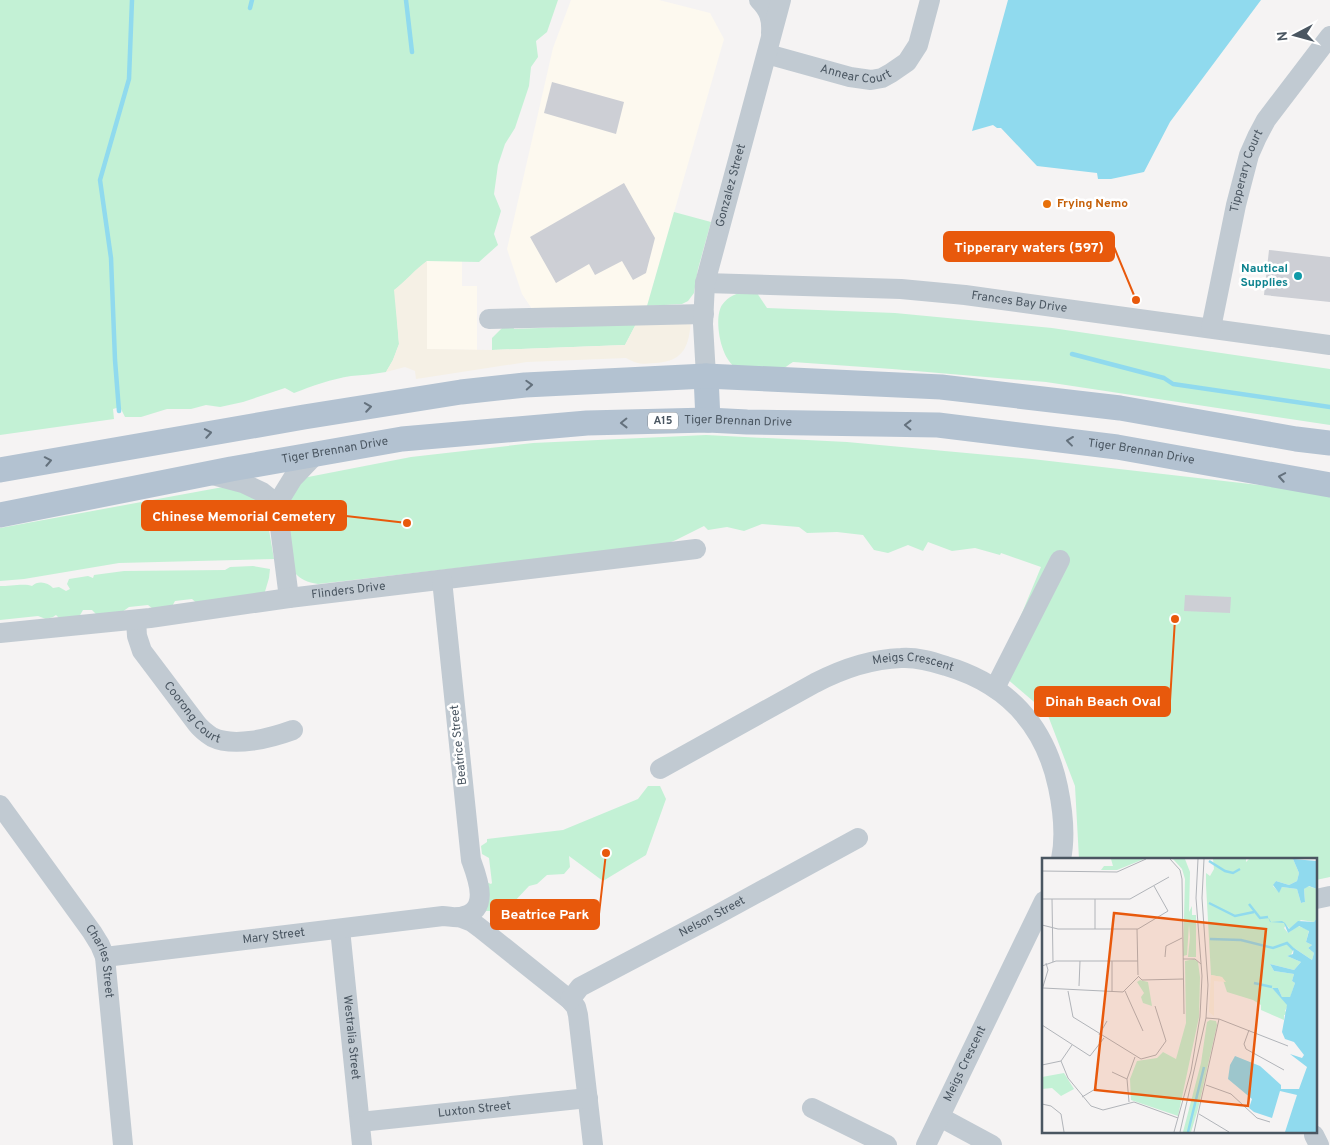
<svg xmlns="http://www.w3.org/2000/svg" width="1330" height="1145" viewBox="0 0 1330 1145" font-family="Overpass,sans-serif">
<rect width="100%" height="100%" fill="#f5f3f3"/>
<!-- commercial -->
<g fill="#fdf9ef">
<polygon points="571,0 659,0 710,13 724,39 647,306 532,309 522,294 507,249 553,48"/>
<polygon points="427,261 462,261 462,286 477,286 477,350 426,349"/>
</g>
<!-- green -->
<g fill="#c3f1d5">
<path d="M0,0H558L547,32L536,41L538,57L531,67L529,86L515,128L505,144L498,165L494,194L501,211L494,234L498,245L479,262L427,261L395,290L399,344L393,360L386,372C375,374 363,375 351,376C332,379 312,386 294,393L285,388L243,402L220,407L206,405L191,409H167L141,417H125L120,407L113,409L114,419L0,435Z"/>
<polygon points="674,212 711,222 698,269 694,293 688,301 682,304 647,306"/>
<path d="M748,290H755L767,308L895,313L1052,328L1330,369V425L1046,382L892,369L793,362C789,364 784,369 780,370C776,371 740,369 737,368C721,361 713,319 722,305C728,296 738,293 748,290Z"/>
<polygon points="507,323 513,324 514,329 636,324 625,345 492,350 492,338"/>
<path d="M706,435L847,442L1032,459L1330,493V877L1316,880V859H1079L1075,786L1047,713L998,671L1041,567L1001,553L1000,555L975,548L952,551L928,542L923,551L908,545L888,553L874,550L863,535L837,532L807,533L799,527L762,524L744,531L727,527L708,530L704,526L676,540L666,544L318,584C307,582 301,580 294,572L283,512L303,478L411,457L533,443Z"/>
<polygon points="223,487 246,491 264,501 274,559 119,563 24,579 0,581 0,528"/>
<path d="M253,566L270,569L269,578L264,595L201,607L192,599L175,601L170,610L157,612L148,605L129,607L122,612L98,616L92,610H83L79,617L60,619L56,615L53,617L46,619L38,616L0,620V586C9,586 26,583 32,586C38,580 48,582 53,588L59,587L66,591L70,589L67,584L69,579L88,576L93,578L94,575L124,571L225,570L230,567Z"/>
<polygon points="648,786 660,786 666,799 646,855 603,881 569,856 570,867 564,874 547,875 537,884 529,886 497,920 496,915 492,911 481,911 486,882 491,884 492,883 489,858 482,854 481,846 487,842 487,839 563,830 638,799"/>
</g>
<!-- sand -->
<path fill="#f5f0e5" d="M427,261V349L492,350L625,345L636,324L691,320C689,345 685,361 656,363C641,364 639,365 626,358L527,362L416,379L415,371L405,367L386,372L393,360L399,344L394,290C406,281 415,269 427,261Z"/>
<!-- water -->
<polygon fill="#90daee" points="1008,0 1261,0 1170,122 1144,172 1111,179 1098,179 1097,173 1037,166 1001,128 997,128 993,125 972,131"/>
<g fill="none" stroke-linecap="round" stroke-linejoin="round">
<!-- stream -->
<g stroke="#90daee" stroke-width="4.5">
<polyline points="406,0 412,52"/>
<polyline points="250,8 252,0"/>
<polyline points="1072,354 1164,378 1173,384 1330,407"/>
<polyline points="119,411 115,360 111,258 100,180 129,79 132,0"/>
</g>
</g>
<!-- building -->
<g fill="#cdcfd5">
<polygon points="552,82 624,102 616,134 544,113"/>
<polygon points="624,183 655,238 646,273 633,280 622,261 595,275 589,264 556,283 530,237"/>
<polygon points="1269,250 1330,257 1330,302 1264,295"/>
<polygon points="1185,595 1231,597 1230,613 1184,611"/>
</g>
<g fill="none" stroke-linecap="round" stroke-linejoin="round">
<!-- minor -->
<g stroke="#c1cad2" stroke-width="20">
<path d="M759,0C769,10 772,19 771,33"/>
<path id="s1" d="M767,54L850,77L871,80L882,78L891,73L907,62L918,45L930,0"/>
<path id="s2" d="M705,283L901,289L965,295L1330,345"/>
<polyline points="489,319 704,314"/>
<path id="s3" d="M1211,328L1236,205L1249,155L1257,137L1266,120L1330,36"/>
<path id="s4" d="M706,376L703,324L705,283L781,0"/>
<polyline points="209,474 243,483 262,492 277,504"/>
<polyline points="289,598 277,504 293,478 315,455"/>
<path id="s5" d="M136,620L137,636L142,651L197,724C201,729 206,733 212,737C234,748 271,738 293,730"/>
<path id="s6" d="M0,633L150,618L289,598L696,549"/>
<polyline points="995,688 1060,560"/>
<path id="s7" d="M660,769L815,683C842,669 870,659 901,658C917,657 931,661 946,666C1007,684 1045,725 1058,787C1063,811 1066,835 1061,859"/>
<path id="s8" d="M0,805L92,932L100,945L105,957L123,1145"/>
<polyline points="1316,899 1330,896"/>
<polyline points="459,917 472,922 480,928 570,1000 576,1007 578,1015 593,1145"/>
<path id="s9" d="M340,929L362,1145"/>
<path id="s10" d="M105,957L443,916C448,916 455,918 460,917C491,912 478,879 471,860L442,580"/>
<path id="s11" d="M570,1000L580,987L713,917L858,838"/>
<polyline points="812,1108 887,1145"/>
<polyline points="940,1117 992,1145"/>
<path id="s12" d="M360,1122L588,1098"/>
<polyline points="1314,1135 1319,1145"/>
<path id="s13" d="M926,1145L1044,901"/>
</g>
<!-- major -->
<g stroke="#b3c2d1" stroke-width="25">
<polyline points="706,376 708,420"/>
<polyline points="0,470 304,417 461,392 525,385 706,376 941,387 1120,408 1296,439 1330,443"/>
<path id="s14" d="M0,515L231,469L402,439L587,423L708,420L747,422L938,425L1117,447L1330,485"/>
</g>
</g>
<!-- one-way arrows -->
<defs><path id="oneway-chevron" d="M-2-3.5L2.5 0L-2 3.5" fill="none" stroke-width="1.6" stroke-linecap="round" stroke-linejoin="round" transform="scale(1.25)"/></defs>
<g stroke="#64717d">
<use href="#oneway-chevron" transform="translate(529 385) rotate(-3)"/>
<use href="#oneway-chevron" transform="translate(368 407) rotate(-9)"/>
<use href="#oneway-chevron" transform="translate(624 423) rotate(179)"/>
<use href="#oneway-chevron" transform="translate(908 425) rotate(-179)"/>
<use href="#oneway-chevron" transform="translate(208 433) rotate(-10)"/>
<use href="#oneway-chevron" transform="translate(1070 441) rotate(-173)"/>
<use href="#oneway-chevron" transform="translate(48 461) rotate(-11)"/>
<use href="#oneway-chevron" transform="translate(1282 477) rotate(-170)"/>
</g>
<!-- markers -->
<circle fill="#e8710a" stroke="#fff" stroke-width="2" cx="1047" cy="204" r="5"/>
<circle fill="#0f9aa8" stroke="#fff" stroke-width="2" cx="1298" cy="276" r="5"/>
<g text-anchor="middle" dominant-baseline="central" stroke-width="5" stroke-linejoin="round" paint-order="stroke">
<!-- shield labels -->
<rect fill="#fff" stroke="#808990" stroke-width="1" x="648" y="412.5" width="30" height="17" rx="4"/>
<g font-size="11" font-weight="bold" fill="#4a5661">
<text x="663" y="421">A15</text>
</g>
<!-- street labels -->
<g font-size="12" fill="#4a5661" stroke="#fff">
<text stroke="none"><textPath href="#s1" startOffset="92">Annear Court</textPath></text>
<text stroke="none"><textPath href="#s3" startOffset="161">Tipperary Court</textPath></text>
<text stroke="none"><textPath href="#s4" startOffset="194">Gonzalez Street</textPath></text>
<text stroke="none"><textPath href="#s2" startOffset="315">Frances Bay Drive</textPath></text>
<text stroke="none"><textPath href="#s14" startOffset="746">Tiger Brennan Drive</textPath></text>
<text stroke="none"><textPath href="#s14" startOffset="341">Tiger Brennan Drive</textPath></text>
<text stroke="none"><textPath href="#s14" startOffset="1151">Tiger Brennan Drive</textPath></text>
<text stroke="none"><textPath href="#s6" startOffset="351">Flinders Drive</textPath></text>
<text stroke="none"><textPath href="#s7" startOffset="280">Meigs Crescent</textPath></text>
<text stroke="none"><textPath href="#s5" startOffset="112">Coorong Court</textPath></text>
<text transform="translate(459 745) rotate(-96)">Beatrice Street</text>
<text stroke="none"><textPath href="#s11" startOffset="166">Nelson Street</textPath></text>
<text stroke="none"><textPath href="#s10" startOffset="170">Mary Street</textPath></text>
<text stroke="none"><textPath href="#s8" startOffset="188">Charles Street</textPath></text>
<text stroke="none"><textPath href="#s9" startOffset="109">Westralia Street</textPath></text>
<text stroke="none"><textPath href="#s13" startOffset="90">Meigs Crescent</textPath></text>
<text stroke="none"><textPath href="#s12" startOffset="115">Luxton Street</textPath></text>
</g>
<!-- food labels -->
<g font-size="12" font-weight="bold" fill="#c56008" stroke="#fff" text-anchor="start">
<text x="1057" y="204">Frying Nemo</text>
</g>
<!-- culture labels -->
<g font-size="12" font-weight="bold" fill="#0d838f" stroke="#fff" text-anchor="end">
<text x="1288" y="269">Nautical<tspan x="1288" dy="14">Supplies</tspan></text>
</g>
</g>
<!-- overview -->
<g transform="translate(1042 858)">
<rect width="275" height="275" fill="#f5f3f3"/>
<path d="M69,1H102L75,12H59L62,8H71ZM131,1H143L148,14L147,54L150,48V57H154V99H146L148,79L147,66L145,97L141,98L143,21L140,11ZM171,1H204V4L207,1H251L257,15L255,23L247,27L234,23L231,28L237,34L240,29L255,31L259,45L263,44L262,31L266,28L275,31V60L272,64L259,62L248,71L244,67L242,70L246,75L256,68L267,72L264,84L270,87L266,90L272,95L270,102L252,90L249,97L245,98L259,104L252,112L228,106L232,113L252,116L250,123L253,125L248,140L240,139L236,130H230L246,147L243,153L247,156L242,157V162L219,152V147L211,142L185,134L180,119L169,117L164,27V15L168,18L172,11ZM152,101L156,104L158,119L157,159L136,258L89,242L88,221L95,203L115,200L121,194L134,201L144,165L143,103ZM98,122L106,124L110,148L101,145L99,139L102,135L95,124ZM168,162L174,163L175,167L156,251L149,274H141L159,205L165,164ZM22,215L32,231L19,238L10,230L0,231V219Z" fill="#c3f1d5"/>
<path d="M169,117L180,119L184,124L172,123V158L167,154Z" fill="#f5f0e5"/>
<path d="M251,1L275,3V35V31L267,28L262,31L263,44L259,45L255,31L240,29L237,35L231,27L234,23L247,27L255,23L257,15ZM226,59L229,64L240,63L243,65L247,71L256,63L272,64L275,60V274H243L255,237L238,233L230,260L212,254L207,250L210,241L186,221L188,207L193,198L218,208L239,227V231H257L265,209L248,196L260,200L262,197L252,184L243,181L240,174L245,147L230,130H236L240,139H248L253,125L250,123L252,116L232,113L228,106L252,112L259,104L245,98L251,96L252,90L270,102L272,95L266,90L270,87L264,84L267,73L257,68L246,75L242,65L228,64Z" fill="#90daee"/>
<path fill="none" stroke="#90daee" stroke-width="2.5" d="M167,3L183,13L191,15L198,11M167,45L193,58L212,54M207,46L218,60L226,59M168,81L199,82L231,90L245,85L252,92M212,125L230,129M146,274L162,209"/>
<path fill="none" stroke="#b1b4b9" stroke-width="1" d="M128,1L138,12L140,21L142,156M0,13L75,14L104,1M0,41H88L127,19M10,41L11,104M53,41V71M0,67L16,71H96L126,53L112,28M95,71L96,117M123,99L124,88L140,80M141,101H153L159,106M70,103V134M0,108L14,103H96M96,118L100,122L141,121M37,128L38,103M1,130L81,134L96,119M0,132L6,112L4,105M26,133L31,159L99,201L114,197L124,183L113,148M83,133L101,173M164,160L177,161L246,188M0,167L48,198L62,180M207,172L202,186L204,191L242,212M57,177L65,163M30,187L19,203L26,220L49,248L61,252L92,244L136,260M0,207L19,203M70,214L85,221M164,227L189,236L215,260L228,264M40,239L55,230M87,244L85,221L93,199M0,246L9,248L19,256L22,274M157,256L187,274M132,274L149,213L158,159L160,118L154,40L156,1M138,274L164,160L166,127L160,40L162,1M152,274L177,161"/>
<path fill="#e8590c" fill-opacity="0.15" stroke="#e8590c" stroke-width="2.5" d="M72,55L224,71L206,248L53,232Z"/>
<rect width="275" height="275" fill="none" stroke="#4a5661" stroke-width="2.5"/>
</g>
<!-- callouts -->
<path fill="none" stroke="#e8590c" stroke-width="2" d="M1136 300L1114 247M407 523L346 516M1175 619L1170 701M606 853L599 914"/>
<g fill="#e8590c" stroke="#fff" stroke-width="2">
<circle cx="1136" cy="300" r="5"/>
<circle cx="407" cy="523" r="5"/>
<circle cx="1175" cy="619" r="5"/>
<circle cx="606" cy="853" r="5"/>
</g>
<g fill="#e8590c" stroke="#e8590c" stroke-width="2">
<rect x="944" y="232" width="170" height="29" rx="5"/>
<rect x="142" y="501" width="204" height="29" rx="5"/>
<rect x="1035" y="687" width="135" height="29" rx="5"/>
<rect x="491" y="900" width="108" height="29" rx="5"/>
</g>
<g font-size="14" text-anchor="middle" font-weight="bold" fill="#fff">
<text x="1029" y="252">Tipperary waters (597)</text>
<text x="244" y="521">Chinese Memorial Cemetery</text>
<text x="1103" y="706">Dinah Beach Oval</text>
<text x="545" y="919">Beatrice Park</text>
</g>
<!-- north arrow -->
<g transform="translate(1295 35) rotate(264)" stroke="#ffffff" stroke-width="4" paint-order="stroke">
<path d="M0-4L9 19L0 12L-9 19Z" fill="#4a5661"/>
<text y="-8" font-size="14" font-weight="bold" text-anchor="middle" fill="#4a5661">N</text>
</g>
</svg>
